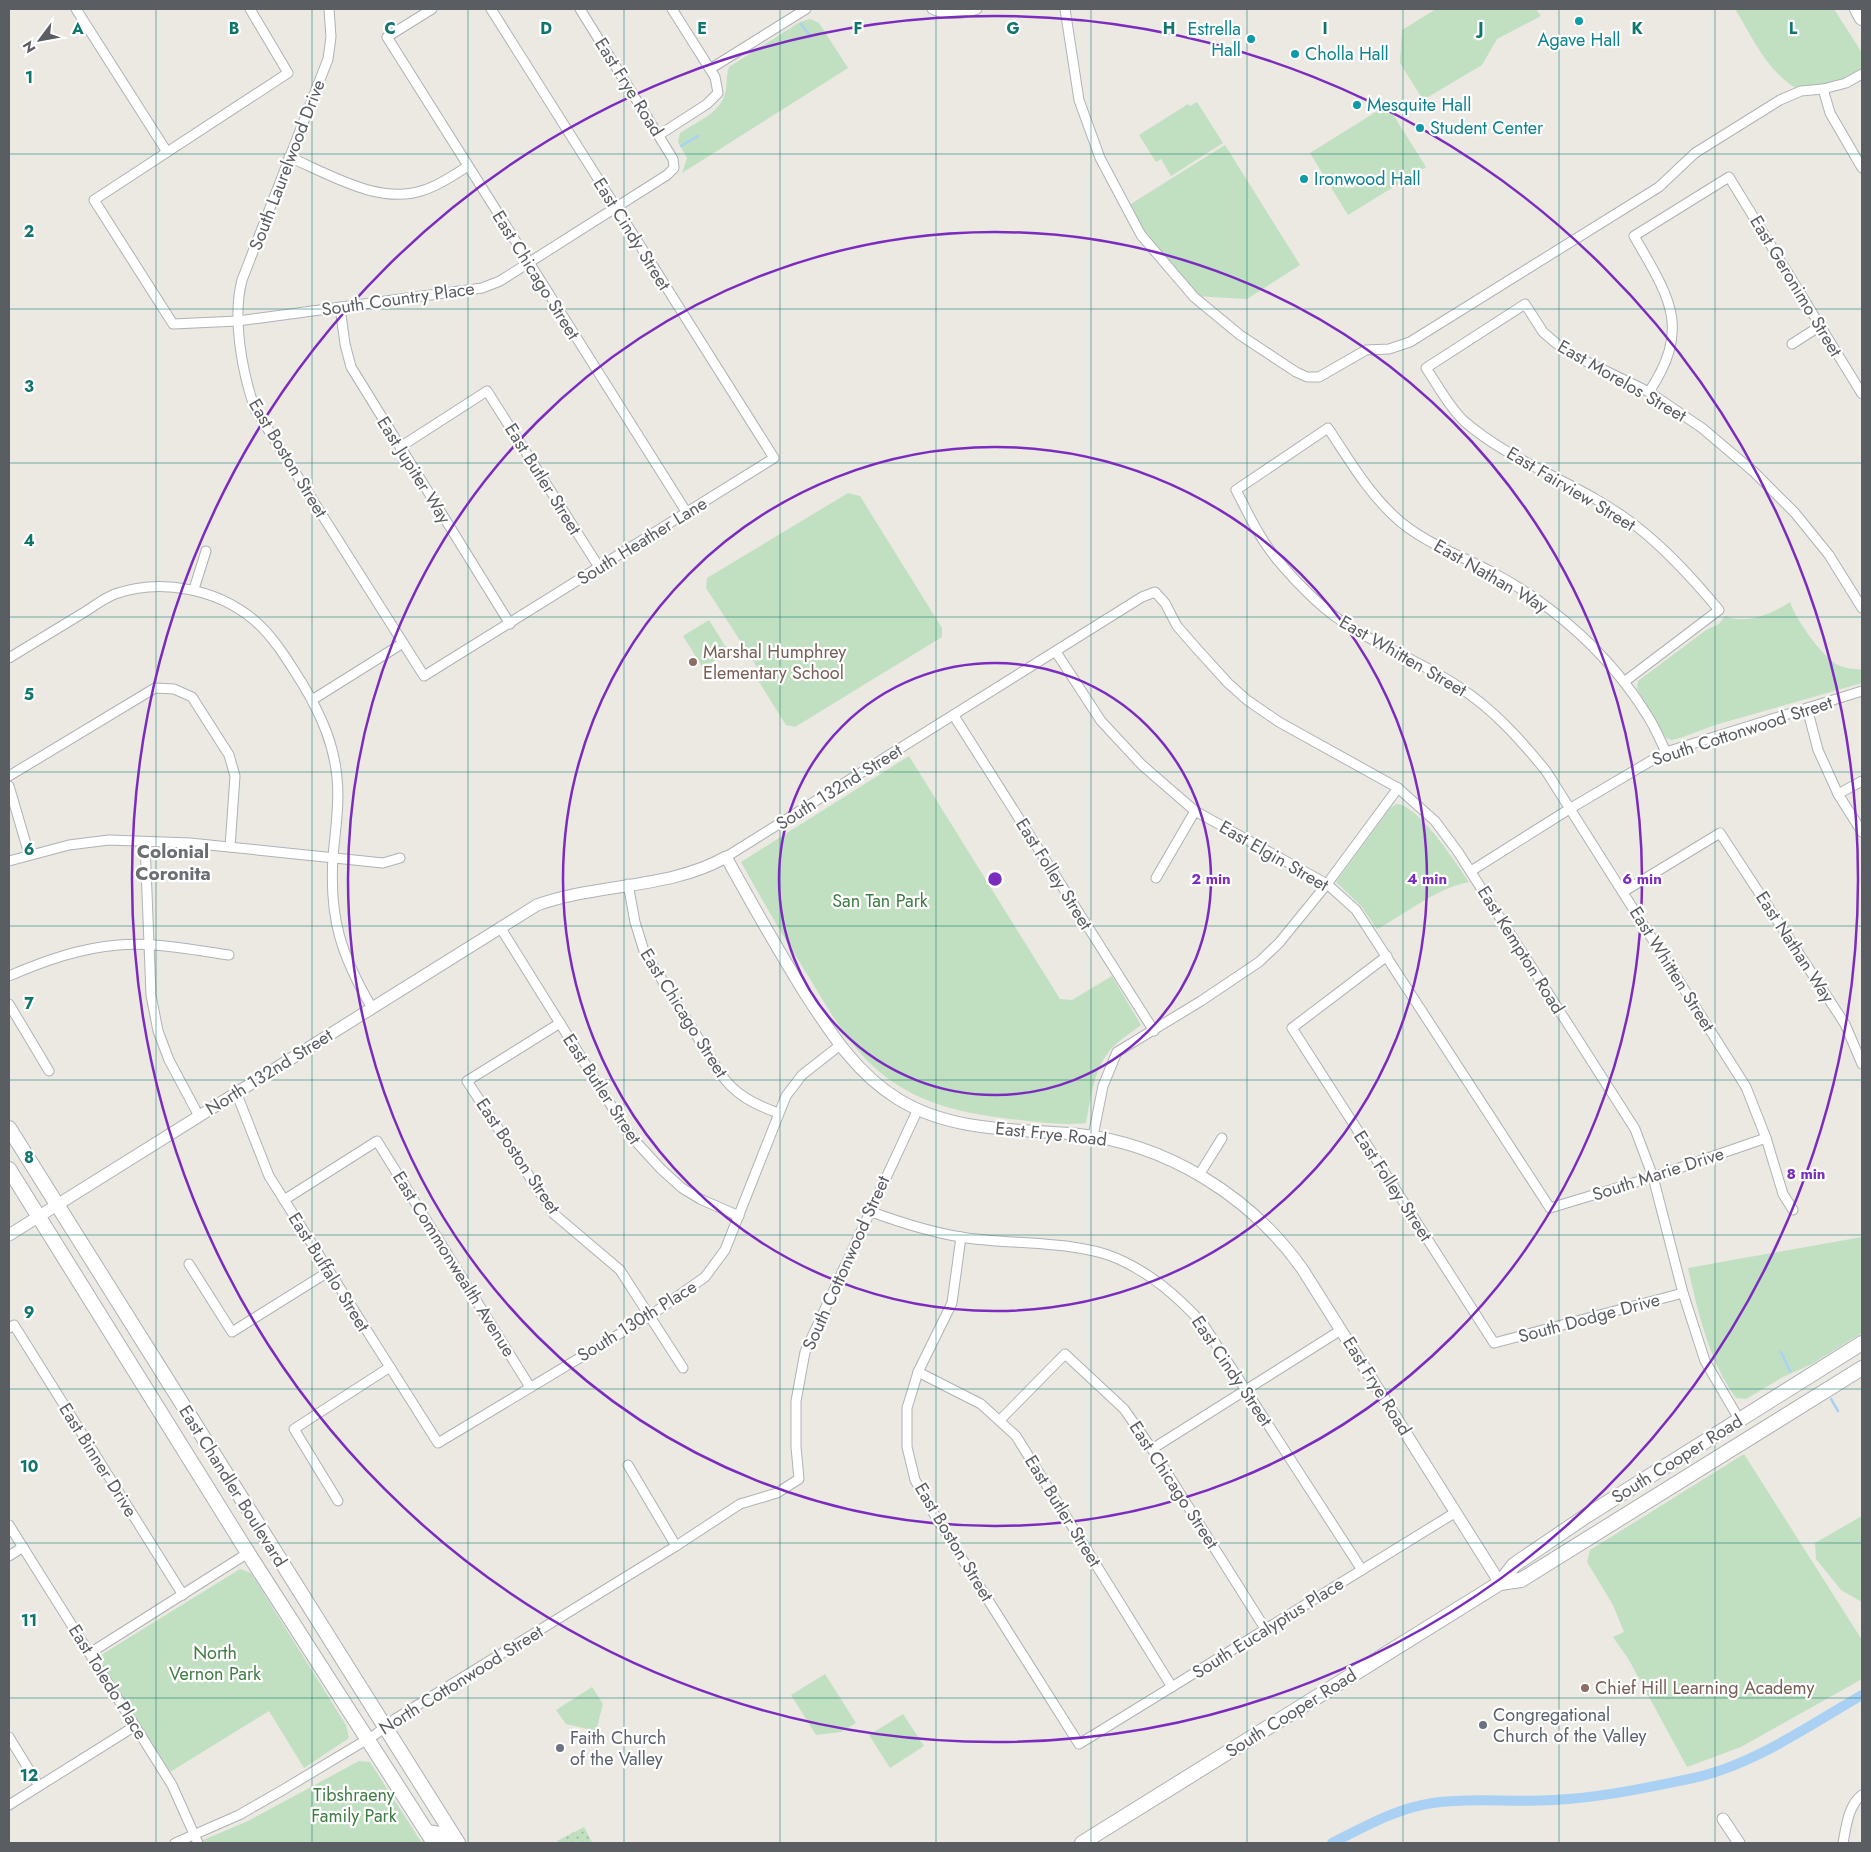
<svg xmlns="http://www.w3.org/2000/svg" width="1871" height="1852" viewBox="0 0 1871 1852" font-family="Jost,sans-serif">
<defs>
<pattern id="grass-dots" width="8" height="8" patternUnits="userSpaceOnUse" patternTransform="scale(1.25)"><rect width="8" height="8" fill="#c1e0c2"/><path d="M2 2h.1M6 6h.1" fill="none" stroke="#a0b9a1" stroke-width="1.8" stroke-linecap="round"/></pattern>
</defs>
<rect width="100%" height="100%" fill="#ebe9e2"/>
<!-- grass -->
<polygon fill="url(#grass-dots)" points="584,1827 592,1842 558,1843 557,1841"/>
<!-- park -->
<g fill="#c1e0c2">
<polygon points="1436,9 1536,9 1541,16 1497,39 1482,65 1423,100 1400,63 1402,30"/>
<path d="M1735,9H1834L1862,53V74L1846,83L1801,91C1768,74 1754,40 1735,9Z"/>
<path d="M810,19L819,23L848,68L682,173L687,158L678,142L680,133C696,122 719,114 725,94C728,85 725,79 729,67L800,22Z"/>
<polygon points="1197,102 1223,143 1171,176 1161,159 1156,162 1139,135 1188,104 1190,106"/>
<polygon points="1387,105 1426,167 1348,215 1310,153"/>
<polygon points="1225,145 1300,265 1247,299 1193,296 1141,235 1126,207"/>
<polygon points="848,493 860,496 942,628 942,637 795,727 786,725 754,674 759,670 706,588 707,578"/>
<path d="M1790,602C1795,618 1821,655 1836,664C1842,668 1855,669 1862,670V683L1715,725L1683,737L1672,740L1666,738L1637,689L1638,681L1706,630L1719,624L1725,616C1746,625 1772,614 1790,602Z"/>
<polygon points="709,620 729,652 703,668 683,636"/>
<path d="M909,756L1060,999L1072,1000L1112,976L1141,1025C1132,1032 1121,1039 1113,1047C1094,1066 1091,1097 1086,1123C1059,1126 1029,1121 1003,1118C966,1113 931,1106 899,1086C858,1061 834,1019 810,979C786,941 763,902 741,862Z"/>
<path d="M1396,804C1418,804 1457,864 1469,882C1435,889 1407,913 1377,929L1361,906L1336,882L1390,808Z"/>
<path d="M1862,1237V1333L1812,1364L1783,1377L1746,1399L1736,1398C1709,1361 1698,1312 1688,1268Z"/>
<polygon points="1744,1454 1862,1640 1862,1679 1741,1747 1687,1767 1629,1660 1613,1637 1624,1632 1613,1605 1587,1562 1590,1550"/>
<polygon points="1862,1516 1862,1602 1841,1590 1816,1559 1815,1543"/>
<polygon points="240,1569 251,1573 346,1725 349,1738 304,1768 269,1711 170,1772 104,1666 101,1655"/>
<polygon points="825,1674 856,1723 841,1732 816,1735 791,1695"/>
<polygon points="592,1687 603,1704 596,1731 566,1724 556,1710"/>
<polygon points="903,1714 924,1746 890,1768 869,1735"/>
<polygon points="359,1761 370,1762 422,1843 196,1843 248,1821"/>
</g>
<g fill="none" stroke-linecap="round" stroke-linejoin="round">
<!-- stream -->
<g stroke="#aad1f3" stroke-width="2.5">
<polyline points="801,24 811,37"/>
<polyline points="681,146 698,136"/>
<polyline points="1781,1352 1790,1371"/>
<polyline points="1831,1399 1838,1411"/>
</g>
<!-- canal -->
<path stroke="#aad1f3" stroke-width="10" d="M1332,1843C1364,1827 1397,1808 1433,1803C1473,1797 1514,1803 1554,1800C1599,1798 1645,1788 1689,1779C1751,1767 1808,1726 1862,1695"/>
<defs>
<g id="minor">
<polyline points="76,9 167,152"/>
<polyline points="250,9 288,73 94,200 173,324 238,321 482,288 500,281 667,175 674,168 673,159 580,9"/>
<path d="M329,9L331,37L328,59L242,280C232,318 242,372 255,409L424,676L774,458L491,9"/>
<polyline points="432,9 387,37 687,513"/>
<path d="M932,9C945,16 964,14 977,9"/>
<polyline points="1065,9 1079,100 1100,158 1141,235 1194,297 1240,335 1296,372 1307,377 1319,377 1366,350 1389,349 1410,342 1659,187 1695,153 1780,100 1801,91 1823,89 1846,83 1862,74"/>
<polyline points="710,69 806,9"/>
<polyline points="1823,89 1830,113 1862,168"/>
<polyline points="659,135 707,104 718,93 715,77 672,9"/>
<path d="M289,157C329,174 380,206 424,190C440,185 454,175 468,166"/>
<polyline points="340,307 345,344 351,367 510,624"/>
<polyline points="1792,344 1820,326"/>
<path d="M1649,392C1692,327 1669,297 1634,236L1729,177L1862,394"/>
<polyline points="400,447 487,391 599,567"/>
<polyline points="194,589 206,551"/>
<polyline points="1056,652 1101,721 1142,765 1195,811 1327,884 1356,910 1550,1208 1653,1177 1766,1138"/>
<path d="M9,658C34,643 58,628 83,613C93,607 104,598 115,594C162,578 217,589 254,620C274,637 288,661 302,683C320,713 334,743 337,778C340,804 335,831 333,857C329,918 341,955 372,1008"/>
<path d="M1624,682L1719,610C1693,579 1667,550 1636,526C1583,484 1514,465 1464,421C1449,407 1437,384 1426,368L1525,304L1543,332L1557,344L1577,357L1649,392L1702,428L1754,472L1795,513L1829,555L1862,608"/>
<polyline points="312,700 403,643"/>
<polyline points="1807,708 1818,750 1838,794 1862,832"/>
<polyline points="954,716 1154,1031"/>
<path d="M1666,752C1660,740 1655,727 1647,715C1610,655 1554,605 1492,572C1460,555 1421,542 1394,516C1367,491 1348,458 1328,428L1236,490C1245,507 1253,525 1263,540C1277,563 1312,599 1333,615C1372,644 1419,660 1459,687C1493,709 1520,739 1546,771L1746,1087L1766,1138L1783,1194L1793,1210"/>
<polyline points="9,776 155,688 174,689 192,697 229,755 235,776 230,847"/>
<polyline points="9,786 29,854"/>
<polyline points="1838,794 1862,781"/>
<polyline points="145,842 151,995 158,1031 169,1060 199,1116"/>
<polyline points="726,857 1142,597 1155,592 1165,603 1177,626 1198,650 1228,683 1247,700 1279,722 1398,788 1435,821 1458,852 1635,1129 1653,1177 1683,1293 1705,1361 1739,1419"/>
<polyline points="9,861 69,845 109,840 190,843 383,863 400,858"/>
<polyline points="1471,871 1571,808 1666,752 1862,691"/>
<polyline points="1156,878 1195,811"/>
<path d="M628,884L635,922L644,951L720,1073C735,1095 754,1104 778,1113"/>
<polyline points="1623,892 1720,833 1845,1024 1862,1064"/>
<polyline points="500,927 629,1134 661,1169 682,1188 700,1199 739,1216"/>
<polyline points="1387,956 1292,1028 1494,1343 1683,1293"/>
<path d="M9,976C44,961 80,948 118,945C155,942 193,950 229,955"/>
<polyline points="9,1004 49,1071"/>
<polyline points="560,1023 467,1081 554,1214 620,1270 683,1368"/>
<polyline points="236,1092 269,1176 438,1443 651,1315 705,1277 725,1250 786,1096 802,1075 839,1046"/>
<polyline points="1093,1136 1103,1086 1117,1052 1201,1001 1259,962 1279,943 1327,884 1398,788"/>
<polyline points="1199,1175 1222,1138"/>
<polyline points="284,1200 377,1141 530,1387"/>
<path d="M869,1211C899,1222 929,1232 961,1237C1006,1245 1075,1240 1116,1258C1151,1273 1177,1296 1203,1324L1362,1570"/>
<polyline points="961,1237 952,1303 918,1372 907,1408 907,1447 915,1480 937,1519 1079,1744 1456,1512"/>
<polyline points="189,1264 232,1332 328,1272"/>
<polyline points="9,1328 14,1325 183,1595"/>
<polyline points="918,1372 981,1404 1016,1436 1172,1687"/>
<polyline points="1000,1420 1065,1354 1124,1409 1152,1449 1266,1630"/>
<polyline points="1152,1449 1341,1330"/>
<polyline points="628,1465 676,1546"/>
<polyline points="338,1501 294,1429 390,1367"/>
<polyline points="9,1525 172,1785 198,1843"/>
<polyline points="9,1556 23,1547"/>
<polyline points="90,1653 248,1553"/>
<polyline points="9,1737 39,1786"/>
<polyline points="9,1805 135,1726"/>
<polyline points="175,1843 239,1815 281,1791 376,1734 395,1719 676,1546 740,1504 777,1493 799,1479 796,1447 796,1401 805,1352 918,1109"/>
<path d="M1843,1843C1846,1828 1848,1805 1862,1795"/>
</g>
<g id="tertiary">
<path d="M9,1235L537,905C598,883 670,889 726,857C752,904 778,950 806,995C832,1035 857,1074 898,1099C951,1132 1016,1129 1075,1134C1166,1143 1251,1196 1303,1270L1500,1583"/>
<polyline points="1723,1819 1739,1843"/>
</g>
<g id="secondary">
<polyline points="1857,9 1862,18"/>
<polyline points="9,1128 458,1843"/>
<polyline points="9,1169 248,1553 434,1843"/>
<polyline points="1500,1583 1521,1580 1862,1368"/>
<polyline points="427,1832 440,1834 446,1843"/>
<polyline points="1082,1843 1500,1583 1514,1565 1586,1516 1862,1343"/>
</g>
</defs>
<!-- minor casing -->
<use href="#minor" stroke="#afb2b6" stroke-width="11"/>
<!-- tertiary casing -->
<use href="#tertiary" stroke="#afb2b6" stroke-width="13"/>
<!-- secondary casing -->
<use href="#secondary" stroke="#afb1b6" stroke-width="16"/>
<!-- minor -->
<use href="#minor" stroke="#fff" stroke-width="9"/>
<!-- tertiary -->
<use href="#tertiary" stroke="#fff" stroke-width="11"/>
<!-- secondary -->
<use href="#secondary" stroke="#fff" stroke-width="14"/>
</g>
<!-- grid -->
<path fill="none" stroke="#0f766e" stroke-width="1" stroke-opacity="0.55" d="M156,9V1843M312,9V1843M468,9V1843M624,9V1843M780,9V1843M936,9V1843M1091,9V1843M1247,9V1843M1403,9V1843M1559,9V1843M1715,9V1843M9,154H1862M9,309H1862M9,463H1862M9,617H1862M9,772H1862M9,926H1862M9,1080H1862M9,1235H1862M9,1389H1862M9,1543H1862M9,1698H1862"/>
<!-- distance rings -->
<g fill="none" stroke="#7b2cbf" stroke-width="2.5">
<circle cx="995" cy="879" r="216"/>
<circle cx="995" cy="879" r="432"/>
<circle cx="995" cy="879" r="647"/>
<circle cx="995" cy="879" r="863"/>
</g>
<!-- markers -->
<g fill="#0f9aa8" stroke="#fff" stroke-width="2">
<circle cx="1579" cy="21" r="5"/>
<circle cx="1251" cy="39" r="5"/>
<circle cx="1295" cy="54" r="5"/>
<circle cx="1357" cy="105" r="5"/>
<circle cx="1420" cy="128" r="5"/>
<circle cx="1304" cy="179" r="5"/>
</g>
<g fill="#8d6e63" stroke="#fff" stroke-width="2">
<circle cx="693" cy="662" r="5"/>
<circle cx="1585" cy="1688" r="5"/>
</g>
<g fill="#6b7280" stroke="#fff" stroke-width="2">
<circle cx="1483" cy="1725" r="5"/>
<circle cx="560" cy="1748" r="5"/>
</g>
<g text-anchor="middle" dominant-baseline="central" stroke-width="4.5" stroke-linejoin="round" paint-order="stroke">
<!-- culture labels -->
<g font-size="18" fill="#0d838f" stroke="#fff" text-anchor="start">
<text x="1241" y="29" text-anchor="end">Estrella<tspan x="1241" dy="21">Hall</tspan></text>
<text x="1579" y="40" text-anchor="middle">Agave Hall</text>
<text x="1305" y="54">Cholla Hall</text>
<text x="1367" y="105">Mesquite Hall</text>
<text x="1430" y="128">Student Center</text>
<text x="1314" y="179">Ironwood Hall</text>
</g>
<!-- street labels -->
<g font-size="18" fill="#5a5d61" stroke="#fff">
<text transform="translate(629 87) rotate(58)">East Frye Road</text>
<text transform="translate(287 165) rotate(-69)">South Laurelwood Drive</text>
<text transform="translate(632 234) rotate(58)">East Cindy Street</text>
<text transform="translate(536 275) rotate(58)">East Chicago Street</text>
<text transform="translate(1796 286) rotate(59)">East Geronimo Street</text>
<text transform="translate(398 299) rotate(-8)">South Country Place</text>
<text transform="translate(1622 381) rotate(30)">East Morelos Street</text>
<text transform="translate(288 458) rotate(59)">East Boston Street</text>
<text transform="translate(414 470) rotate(58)">East Jupiter Way</text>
<text transform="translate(543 479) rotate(58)">East Butler Street</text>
<text transform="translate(1571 489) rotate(31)">East Fairview Street</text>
<text transform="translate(642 541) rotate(-32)">South Heather Lane</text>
<text transform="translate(1491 576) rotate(30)">East Nathan Way</text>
<text transform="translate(1403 656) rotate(30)">East Whitten Street</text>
<text transform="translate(1742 731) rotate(-18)">South Cottonwood Street</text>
<text transform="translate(839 787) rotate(-32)">South 132nd Street</text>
<text transform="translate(1274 856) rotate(30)">East Elgin Street</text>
<text transform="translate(1054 874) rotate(58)">East Folley Street</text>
<text transform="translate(1795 947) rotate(57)">East Nathan Way</text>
<text transform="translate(1521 950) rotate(58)">East Kempton Road</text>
<text transform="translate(1672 969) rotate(58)">East Whitten Street</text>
<text transform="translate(684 1013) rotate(58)">East Chicago Street</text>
<text transform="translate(269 1072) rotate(-32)">North 132nd Street</text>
<text transform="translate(602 1089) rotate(57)">East Butler Street</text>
<text transform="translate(1051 1134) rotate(6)">East Frye Road</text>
<text transform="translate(518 1156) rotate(56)">East Boston Street</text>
<text transform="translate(1658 1174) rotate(-18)">South Marie Drive</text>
<text transform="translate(1393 1186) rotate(57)">East Folley Street</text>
<text transform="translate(846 1263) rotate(-66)">South Cottonwood Street</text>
<text transform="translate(454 1264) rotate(58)">East Commonwealth Avenue</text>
<text transform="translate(329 1272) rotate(58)">East Buffalo Street</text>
<text transform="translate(1589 1318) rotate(-15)">South Dodge Drive</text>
<text transform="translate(637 1321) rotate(-32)">South 130th Place</text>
<text transform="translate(1232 1371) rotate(56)">East Cindy Street</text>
<text transform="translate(1377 1386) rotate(58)">East Frye Road</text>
<text transform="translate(1677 1459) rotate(-32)">South Cooper Road</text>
<text transform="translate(98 1460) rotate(58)">East Binner Drive</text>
<text transform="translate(1174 1485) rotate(57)">East Chicago Street</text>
<text transform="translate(233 1486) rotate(58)">East Chandler Boulevard</text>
<text transform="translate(1063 1511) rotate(58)">East Butler Street</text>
<text transform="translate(954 1542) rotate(59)">East Boston Street</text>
<text transform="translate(1268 1628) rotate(-32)">South Eucalyptus Place</text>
<text transform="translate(461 1680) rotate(-32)">North Cottonwood Street</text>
<text transform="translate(108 1682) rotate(58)">East Toledo Place</text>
<text transform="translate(1291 1713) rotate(-32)">South Cooper Road</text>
</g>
<!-- education labels -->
<g font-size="18" fill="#785e54" stroke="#fff" text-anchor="start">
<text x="703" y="652">Marshal Humphrey<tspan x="703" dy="21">Elementary School</tspan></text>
<text x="1595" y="1688">Chief Hill Learning Academy</text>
</g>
<!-- park labels -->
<g font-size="18" fill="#3e7c43" stroke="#fff">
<text x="880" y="901">San Tan Park</text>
<text x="215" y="1653">North<tspan x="215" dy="21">Vernon Park</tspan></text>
<text x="354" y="1795">Tibshraeny<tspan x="354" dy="21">Family Park</tspan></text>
</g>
<!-- worship labels -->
<g font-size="18" fill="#5b616d" stroke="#fff" text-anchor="start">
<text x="1493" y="1715">Congregational<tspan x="1493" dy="21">Church of the Valley</tspan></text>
<text x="570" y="1738">Faith Church<tspan x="570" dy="21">of the Valley</tspan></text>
</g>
<!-- neighbourhood labels -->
<g font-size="19" font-weight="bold" fill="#6b6f73" stroke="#fff">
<text x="173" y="851">Colonial<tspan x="173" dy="22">Coronita</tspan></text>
</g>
</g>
<g font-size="16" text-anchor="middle" font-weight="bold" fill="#0f766e" stroke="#fff" stroke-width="4.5" stroke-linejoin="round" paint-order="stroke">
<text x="78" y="34">A</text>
<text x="234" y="34">B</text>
<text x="390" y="34">C</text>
<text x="546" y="34">D</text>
<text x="702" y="34">E</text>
<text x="858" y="34">F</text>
<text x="1013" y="34">G</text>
<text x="1169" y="34">H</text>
<text x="1325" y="34">I</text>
<text x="1481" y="34">J</text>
<text x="1637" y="34">K</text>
<text x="1793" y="34">L</text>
<text x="29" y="83">1</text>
<text x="29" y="237">2</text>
<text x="29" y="392">3</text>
<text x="29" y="546">4</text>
<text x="29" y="700">5</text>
<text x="29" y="855">6</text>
<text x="29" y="1009">7</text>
<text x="29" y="1163">8</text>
<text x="29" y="1318">9</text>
<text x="29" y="1472">10</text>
<text x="29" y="1626">11</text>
<text x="29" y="1781">12</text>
</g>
<circle cx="995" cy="879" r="8" fill="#7b2cbf" stroke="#fff" stroke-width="2.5"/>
<g font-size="15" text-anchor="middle" font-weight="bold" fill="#7b2cbf" stroke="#fff" stroke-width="4.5" stroke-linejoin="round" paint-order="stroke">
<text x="1211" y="884">2 min</text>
<text x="1427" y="884">4 min</text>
<text x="1642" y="884">6 min</text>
<text x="1806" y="1179">8 min</text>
</g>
<!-- border -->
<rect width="1871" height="1852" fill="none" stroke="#5a5d61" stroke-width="20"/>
<!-- north arrow -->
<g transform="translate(40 40) rotate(238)" stroke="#ffffff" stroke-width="4" paint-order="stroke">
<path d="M0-4L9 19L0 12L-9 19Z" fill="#5a5d61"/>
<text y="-8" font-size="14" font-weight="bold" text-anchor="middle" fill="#5a5d61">N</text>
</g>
</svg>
